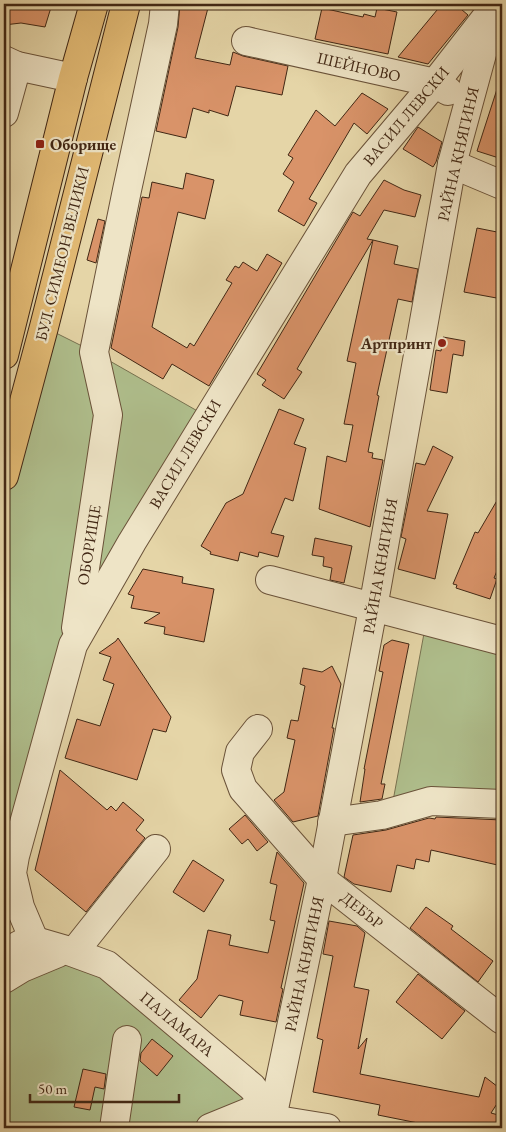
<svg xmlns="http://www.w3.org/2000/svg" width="506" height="1132" viewBox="0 0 506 1132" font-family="'EB Garamond',serif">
<rect width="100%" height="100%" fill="#e5d5a7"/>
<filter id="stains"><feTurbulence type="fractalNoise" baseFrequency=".004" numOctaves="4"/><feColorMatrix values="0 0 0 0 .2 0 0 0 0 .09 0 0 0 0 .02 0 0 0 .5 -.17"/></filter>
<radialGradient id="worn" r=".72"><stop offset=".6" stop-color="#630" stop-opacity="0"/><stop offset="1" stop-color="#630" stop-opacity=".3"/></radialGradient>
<!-- green -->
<g fill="#afbe8c" stroke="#787250">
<polygon points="44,327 94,352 208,417 73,645 4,895 4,476"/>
<polygon points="425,628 502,649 502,795 393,801"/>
<polygon points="66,950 266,1105 210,1128 4,1128 4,979"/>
</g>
<!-- building -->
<g fill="#d99369" stroke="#412714">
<polygon points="4,4 52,4 45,27 21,23 4,25"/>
<polygon points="180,4 209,4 195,58 230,65 233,52 243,56 288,66 282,95 236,86 228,116 209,110 209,113 193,108 186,138 156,131 178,27"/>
<polygon points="442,4 455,4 468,15 428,64 398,57"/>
<polygon points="322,8 363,17 364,14 375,17 377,8 397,12 388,54 315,39"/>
<polygon points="499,83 502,83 502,159 477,151"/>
<polygon points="362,93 388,109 367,134 354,123 309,199 317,203 304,226 278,211 294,182 283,174 293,158 288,155 316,110 335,126"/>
<polygon points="418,127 442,142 436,162 433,167 403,149"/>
<polygon points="186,173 214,180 205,219 178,212 152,327 187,348 190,343 194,346 232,283 226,280 235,266 239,268 243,262 257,271 267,254 282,263 209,386 172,364 163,379 111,348 142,197 149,198 152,182 183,189"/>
<polygon points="384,180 404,190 421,195 415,217 384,210 367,239 373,240 297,369 302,372 284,399 262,385 266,380 257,374 353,212 360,216"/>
<polygon points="98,219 105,221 96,263 87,260"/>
<polygon points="477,228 502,233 502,299 464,292"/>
<polygon points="373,240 398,246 394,264 418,269 412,302 398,299 377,395 379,396 368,452 373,453 372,458 383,460 370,527 319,509 327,456 346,462 353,425 344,424 356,363 347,361"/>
<polygon points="443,337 465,341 463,356 453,354 447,393 430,390 436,350 441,351"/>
<polygon points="279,409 304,419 294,444 306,448 293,501 285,498 271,533 284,536 278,557 259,552 258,557 240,552 238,561 210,554 211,552 201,546 226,503 243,494"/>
<polygon points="433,446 453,457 427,511 448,514 435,579 398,569 406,539 401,537 416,463 425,465"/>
<polygon points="502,492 502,559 494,578 497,579 490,599 456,588 457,585 453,584 475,532 478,533"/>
<polygon points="315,538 352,546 344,583 330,580 332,568 323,566 324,557 312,555"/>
<polygon points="143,569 183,577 182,583 214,589 204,642 164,634 165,627 144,623 160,613 131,608 134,596 128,594"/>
<polygon points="118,638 171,717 166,732 153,729 137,780 65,758 77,719 100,726 114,684 103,680 111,657 99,653 116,641"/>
<polygon points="392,640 409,644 381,784 385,784 382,799 360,802 365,769 364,769 383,672 379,671 384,645"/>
<polygon points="332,666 341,684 332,728 334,728 318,816 293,822 274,800 284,792 295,740 287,738 291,720 298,721 305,686 300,684 303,668 322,672"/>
<polygon points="60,770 107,810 111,806 116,811 123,802 144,820 136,830 145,838 86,912 35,870"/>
<polygon points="245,815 268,842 257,851 248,839 242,844 229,829"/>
<polygon points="436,817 502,820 502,866 431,850 429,862 416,859 414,869 397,865 391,892 354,884 344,877 353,835 386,830 429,818 435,819"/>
<polygon points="277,852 304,883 281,988 283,989 276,1022 240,1015 243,1001 219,995 201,1018 179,1000 197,979 208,930 231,935 229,945 268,953 275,921 270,920 277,885 270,883"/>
<polygon points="193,860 224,880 204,912 173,892"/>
<polygon points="426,907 453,926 451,929 493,961 478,982 410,928"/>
<polygon points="329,921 357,926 365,933 354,987 369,990 358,1049 367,1038 360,1074 479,1097 485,1077 502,1090 502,1096 491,1113 502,1116 502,1128 443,1128 378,1115 380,1105 313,1092 323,1040 317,1038 333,956 323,954"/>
<polygon points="418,974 465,1011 442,1039 396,1002"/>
<polygon points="152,1039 173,1056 157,1076 140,1061 141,1053"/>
<polygon points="83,1069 106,1074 104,1089 95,1087 90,1110 74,1107"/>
</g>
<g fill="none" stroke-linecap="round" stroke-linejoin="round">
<defs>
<g id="minor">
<polyline points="246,41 435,83 448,91"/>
<polyline points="4,60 17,66 73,78"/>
<polyline points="4,113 17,66"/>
<polyline points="452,164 502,185"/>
<polyline points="270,580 502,641"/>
<polyline points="76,628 108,415 94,352 127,190 163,24 165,4"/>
<polyline points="258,729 240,752 236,770 243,789 322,879 502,1020"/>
<polyline points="332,822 382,815 431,801 502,804"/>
<polyline points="74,952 156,849"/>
<polyline points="4,953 23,943 35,941 66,950 107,965 252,1087 266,1105 271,1119"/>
<polyline points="42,959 20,907 12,873 15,856 73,645 132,542 358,174 435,83 488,15"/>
<polyline points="4,979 22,968 58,953"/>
<polyline points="271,1119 327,1128"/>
<polyline points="114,1128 127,1040"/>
<polyline points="210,1128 266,1105"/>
<polyline points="270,1128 322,879 373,608 452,164 495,6"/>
</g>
<g id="major">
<polyline points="4,355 73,78 94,4"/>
<polyline points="4,476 44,327 126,4"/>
</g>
</defs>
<!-- minor casing -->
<use href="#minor" stroke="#6a5239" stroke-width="30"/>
<!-- major casing -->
<use href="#major" stroke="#412714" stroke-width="30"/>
<!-- minor -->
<use href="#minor" stroke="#eee4c6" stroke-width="28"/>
<!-- major -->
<use href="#major" stroke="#e2ba74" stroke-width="28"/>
</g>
<!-- markers -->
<g fill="#8f2418" stroke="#eee4c6" stroke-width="2">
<rect x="35" y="139" width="10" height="10" rx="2.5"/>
<circle cx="442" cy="343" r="5"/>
</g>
<g text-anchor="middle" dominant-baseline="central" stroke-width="4.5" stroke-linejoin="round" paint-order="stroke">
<!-- street labels -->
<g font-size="16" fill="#412714" stroke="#eee4c6">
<text transform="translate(359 67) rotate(13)">ШЕЙНОВО</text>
<text transform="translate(406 116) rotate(-50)">ВАСИЛ ЛЕВСКИ</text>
<text transform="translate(458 154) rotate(-77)">РАЙНА КНЯГИНЯ</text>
<text transform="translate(62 254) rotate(-76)">БУЛ. СИМЕОН ВЕЛИКИ</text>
<text transform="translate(185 454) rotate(-59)">ВАСИЛ ЛЕВСКИ</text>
<text transform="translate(89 545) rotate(-81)">ОБОРИЩЕ</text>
<text transform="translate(380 566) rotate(-80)">РАЙНА КНЯГИНЯ</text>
<text transform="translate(362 910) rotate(38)">ДЕБЪР</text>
<text transform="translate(304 964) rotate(-78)">РАЙНА КНЯГИНЯ</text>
<text transform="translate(177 1024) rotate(40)">ПАЛАМАРА</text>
</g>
<!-- poi labels -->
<g font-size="16" font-weight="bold" fill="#412714" stroke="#eee4c6" text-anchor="start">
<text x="50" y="144">Оборище</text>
<text x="432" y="343" text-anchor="end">Артпринт</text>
</g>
</g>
<!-- margin -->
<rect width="506" height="1132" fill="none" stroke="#e5d5a7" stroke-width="20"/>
<rect x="5" y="5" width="496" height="1122" fill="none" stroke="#412714" stroke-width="2.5"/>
<rect x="10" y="10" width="486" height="1112" fill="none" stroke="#412714"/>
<!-- scale -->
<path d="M30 1094v8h149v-8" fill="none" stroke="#412714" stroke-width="2.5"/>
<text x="38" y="1094" font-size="15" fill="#412714" stroke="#eee4c6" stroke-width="4" paint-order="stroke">50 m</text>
<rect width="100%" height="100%" filter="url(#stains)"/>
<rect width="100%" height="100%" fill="url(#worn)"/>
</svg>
